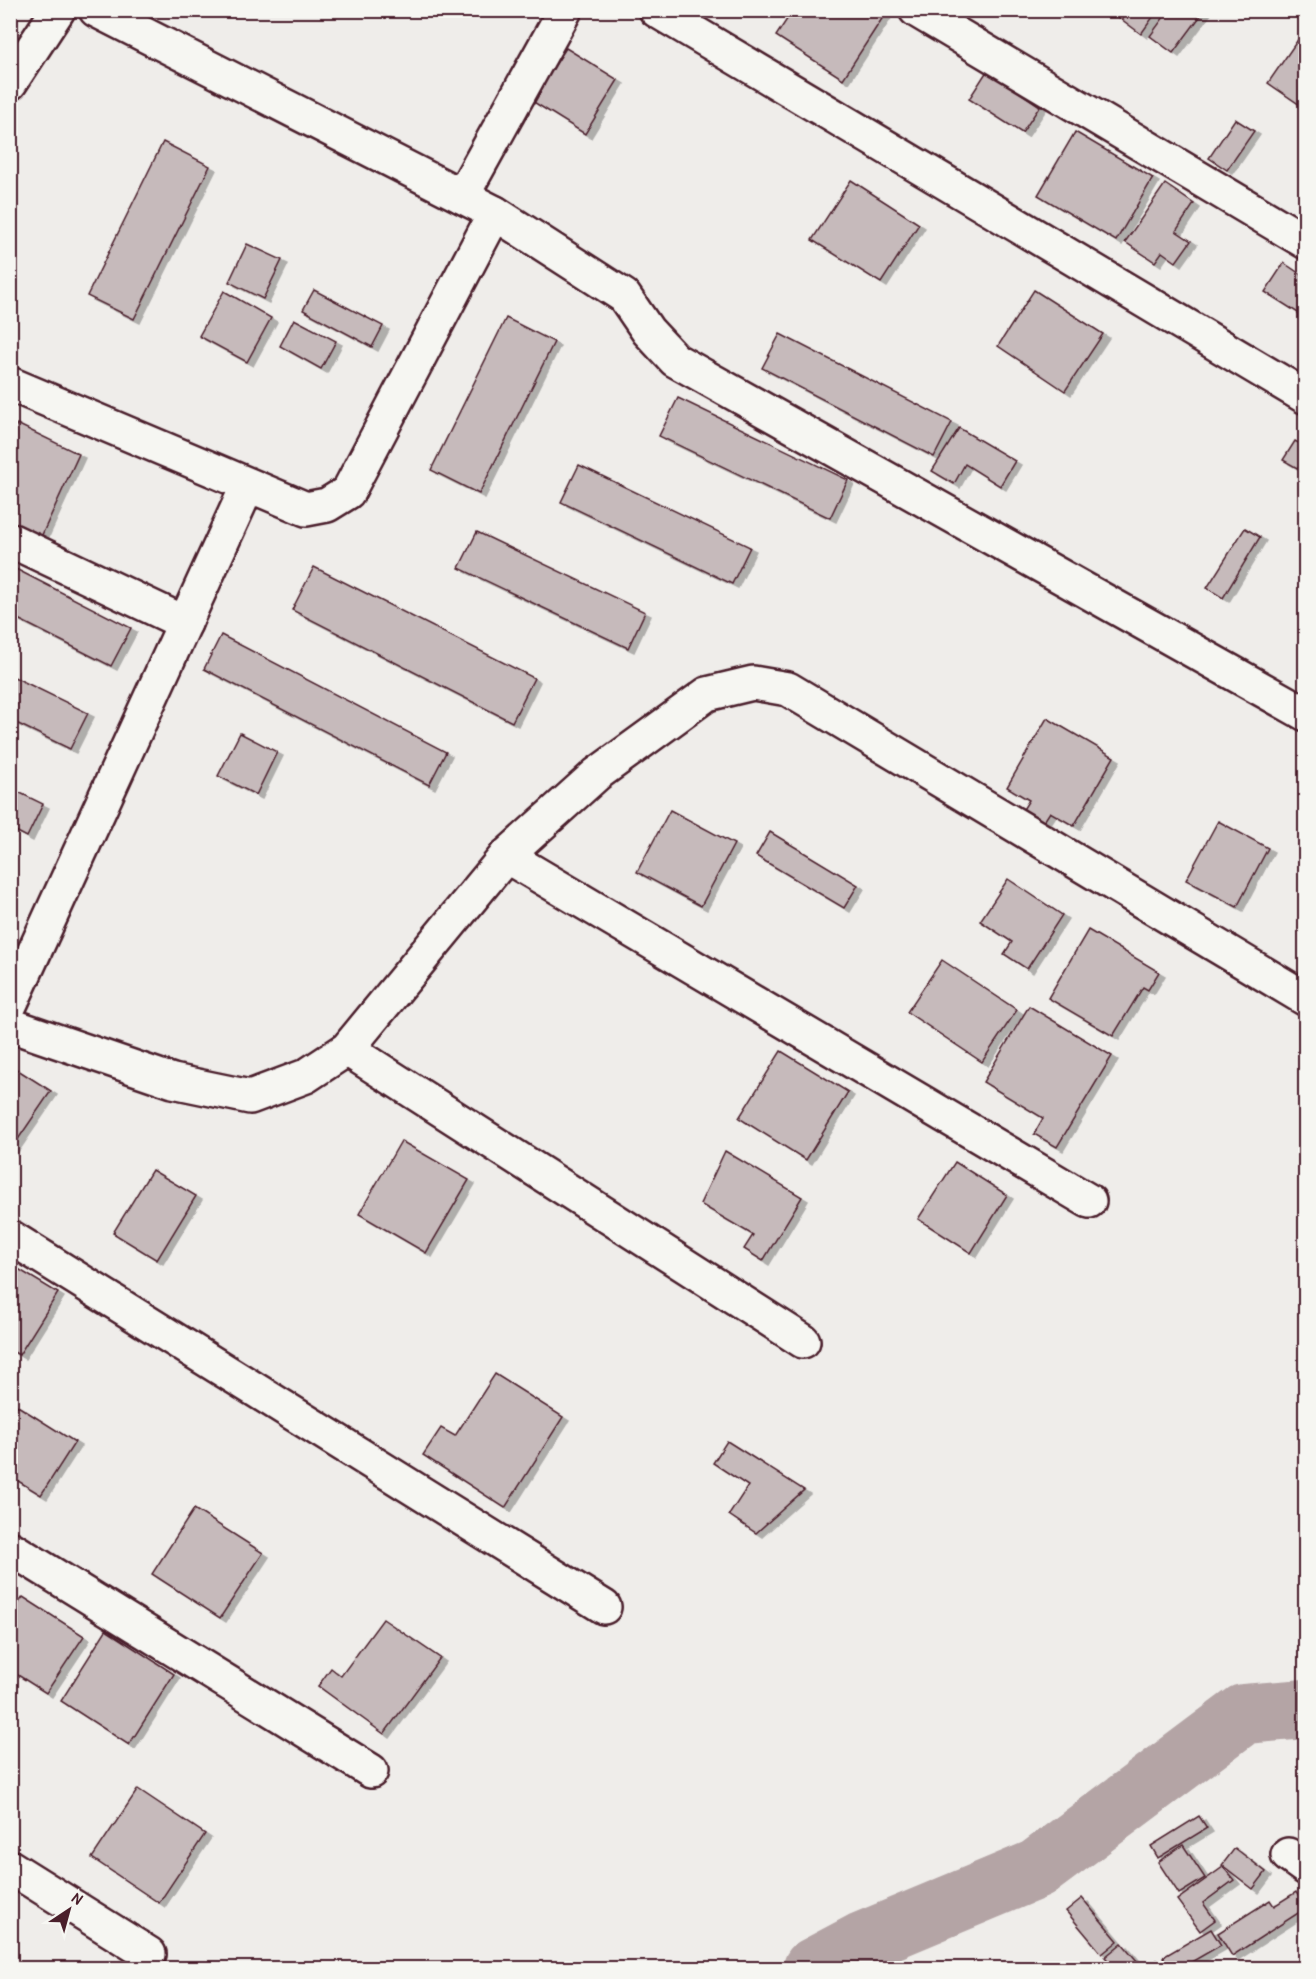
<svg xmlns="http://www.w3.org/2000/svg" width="1316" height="1979" viewBox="0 0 1316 1979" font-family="'Patrick Hand',sans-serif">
<defs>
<filter id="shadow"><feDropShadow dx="6" dy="4" stdDeviation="0" flood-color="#0004"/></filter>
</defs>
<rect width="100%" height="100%" fill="#efedea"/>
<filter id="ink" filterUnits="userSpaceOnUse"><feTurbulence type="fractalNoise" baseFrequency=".0167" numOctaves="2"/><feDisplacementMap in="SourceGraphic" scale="12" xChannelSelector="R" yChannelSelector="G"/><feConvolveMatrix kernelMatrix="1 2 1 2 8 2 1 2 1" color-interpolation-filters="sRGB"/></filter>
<g filter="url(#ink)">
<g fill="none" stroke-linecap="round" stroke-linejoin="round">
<!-- river -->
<polyline stroke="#b4a4a5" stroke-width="60" points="813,1968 862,1942 1037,1869 1244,1714 1306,1709"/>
</g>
<!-- building -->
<g fill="#c6babb" stroke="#4a1f2b" stroke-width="1.5" filter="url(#shadow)">
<polygon points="793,10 886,10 887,11 843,79 776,36"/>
<polygon points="1109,10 1158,10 1141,34"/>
<polygon points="1169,10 1205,10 1173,53 1150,36"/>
<polygon points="1306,28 1306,109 1268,83"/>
<polygon points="566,48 618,80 585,134 532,101"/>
<polygon points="987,71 1040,106 1022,133 969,99"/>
<polygon points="1235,119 1254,131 1227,170 1209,158"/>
<polygon points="1075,132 1153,178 1116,241 1038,195"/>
<polygon points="163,142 210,166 134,319 87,296"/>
<polygon points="851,180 919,224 881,283 812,240"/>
<polygon points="1165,184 1194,204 1176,231 1191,241 1176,262 1162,252 1155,262 1125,242"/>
<polygon points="247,244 282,260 263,299 229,282"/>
<polygon points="1284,263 1306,278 1306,318 1265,292"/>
<polygon points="314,290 383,326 372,347 303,310"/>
<polygon points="1034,290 1103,334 1065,391 998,346"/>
<polygon points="224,291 271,318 247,362 199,336"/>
<polygon points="506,318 554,342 479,494 431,470"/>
<polygon points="294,319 336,341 321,369 280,346"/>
<polygon points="780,334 952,422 934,457 762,368"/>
<polygon points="678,398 848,480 830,518 659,436"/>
<polygon points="17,424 79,454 41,537 10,524 10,438"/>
<polygon points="959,428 1015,461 1000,486 965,464 954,484 932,471"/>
<polygon points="1295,441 1306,447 1306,473 1283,460"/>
<polygon points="579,465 750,547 732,584 561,502"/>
<polygon points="1245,528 1260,537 1223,598 1207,588"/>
<polygon points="477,532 645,612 628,648 459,568"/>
<polygon points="10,566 131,628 111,666 10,615"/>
<polygon points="314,567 534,678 512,722 292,610"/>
<polygon points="221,635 446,752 429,785 204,669"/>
<polygon points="10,675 88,713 70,749 10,720"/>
<polygon points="1047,718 1114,757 1074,826 1050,812 1043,823 1022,811 1029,800 1007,787"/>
<polygon points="240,733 277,752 256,795 218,776"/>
<polygon points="10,788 43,804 27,837 10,828"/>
<polygon points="670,810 734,844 701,906 637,872"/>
<polygon points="1218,821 1268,848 1237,907 1186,880"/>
<polygon points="770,832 858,885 844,908 756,856"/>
<polygon points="1008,879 1062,915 1027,969 1004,954 1012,942 980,921"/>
<polygon points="1088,930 1159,972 1148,990 1143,987 1113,1036 1048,998"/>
<polygon points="942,960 1017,1010 982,1062 907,1012"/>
<polygon points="1029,1006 1112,1056 1057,1147 1034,1134 1043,1118 983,1082"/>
<polygon points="781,1051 848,1092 806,1160 739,1118"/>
<polygon points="10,1065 51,1091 10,1151"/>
<polygon points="401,1141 469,1180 426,1253 359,1214"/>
<polygon points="725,1151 802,1197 763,1261 744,1249 753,1235 700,1204"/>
<polygon points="955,1162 1007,1195 971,1253 918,1219"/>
<polygon points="152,1170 196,1196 157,1260 113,1233"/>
<polygon points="10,1264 58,1293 19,1355 10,1350"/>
<polygon points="495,1374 563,1417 505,1508 423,1455 441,1428 455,1436"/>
<polygon points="13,1403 75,1442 41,1495 10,1476 10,1407"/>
<polygon points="727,1441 804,1490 756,1533 729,1515 748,1486 713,1463"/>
<polygon points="194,1509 263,1553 220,1618 152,1574"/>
<polygon points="23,1597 84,1636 46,1693 10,1670 10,1615"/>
<polygon points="383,1619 440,1658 384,1734 318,1686 331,1668 341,1676"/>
<polygon points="106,1630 174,1674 129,1745 61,1701"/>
<polygon points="138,1789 205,1834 159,1903 92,1858"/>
<polygon points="1199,1816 1207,1828 1158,1858 1151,1846"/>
<polygon points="1183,1845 1205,1878 1179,1894 1158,1862"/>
<polygon points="1235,1848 1266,1872 1253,1889 1222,1865"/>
<polygon points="1223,1867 1234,1880 1203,1903 1215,1920 1200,1931 1177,1900"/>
<polygon points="1296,1892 1306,1908 1232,1956 1218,1933 1270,1900 1274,1906"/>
<polygon points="1082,1898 1118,1941 1102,1954 1066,1911"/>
<polygon points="1211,1929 1221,1945 1181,1968 1169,1968 1163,1957"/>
<polygon points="1122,1943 1143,1968 1123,1968 1121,1967 1115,1968 1105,1957"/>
<polygon points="1157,1960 1166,1968 1148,1968"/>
</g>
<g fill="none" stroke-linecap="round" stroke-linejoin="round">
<defs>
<g id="minor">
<polyline points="96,10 495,213 624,296 648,331 675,360 1306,714"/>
<polyline points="656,10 1306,397"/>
<polyline points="916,10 1306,242"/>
<polyline points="10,83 58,10"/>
<polyline points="462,196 565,10"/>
<polyline points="10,384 306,509 327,505 348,492 495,213"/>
<polyline points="10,540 185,623"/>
<polyline points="506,856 1089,1201"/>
<polyline points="10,1005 248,485"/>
<polyline points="10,1025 173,1081 250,1097 306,1076 347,1049 506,856 597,774 707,694 753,683 788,689 1306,999"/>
<polyline points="347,1049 803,1341"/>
<polyline points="10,1237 604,1607"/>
<polyline points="10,1548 371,1771"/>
<polyline points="1288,1855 1306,1868"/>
<polyline points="10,1867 149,1954"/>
</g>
</defs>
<!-- minor casing -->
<use href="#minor" stroke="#4a1f2b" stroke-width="38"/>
<!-- minor -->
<use href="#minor" stroke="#f6f6f2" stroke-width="33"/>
</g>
</g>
<!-- margin -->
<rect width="1316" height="1979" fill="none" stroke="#f6f6f2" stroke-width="36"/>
<rect x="18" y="18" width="1280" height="1943" fill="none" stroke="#4a1f2b" stroke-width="2" filter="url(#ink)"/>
<!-- north arrow -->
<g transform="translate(69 1910) rotate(36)" stroke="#f6f6f2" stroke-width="4.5" paint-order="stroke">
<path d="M0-4.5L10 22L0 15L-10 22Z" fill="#4a1f2b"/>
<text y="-9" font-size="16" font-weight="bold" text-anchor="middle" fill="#4a1f2b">N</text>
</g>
</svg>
